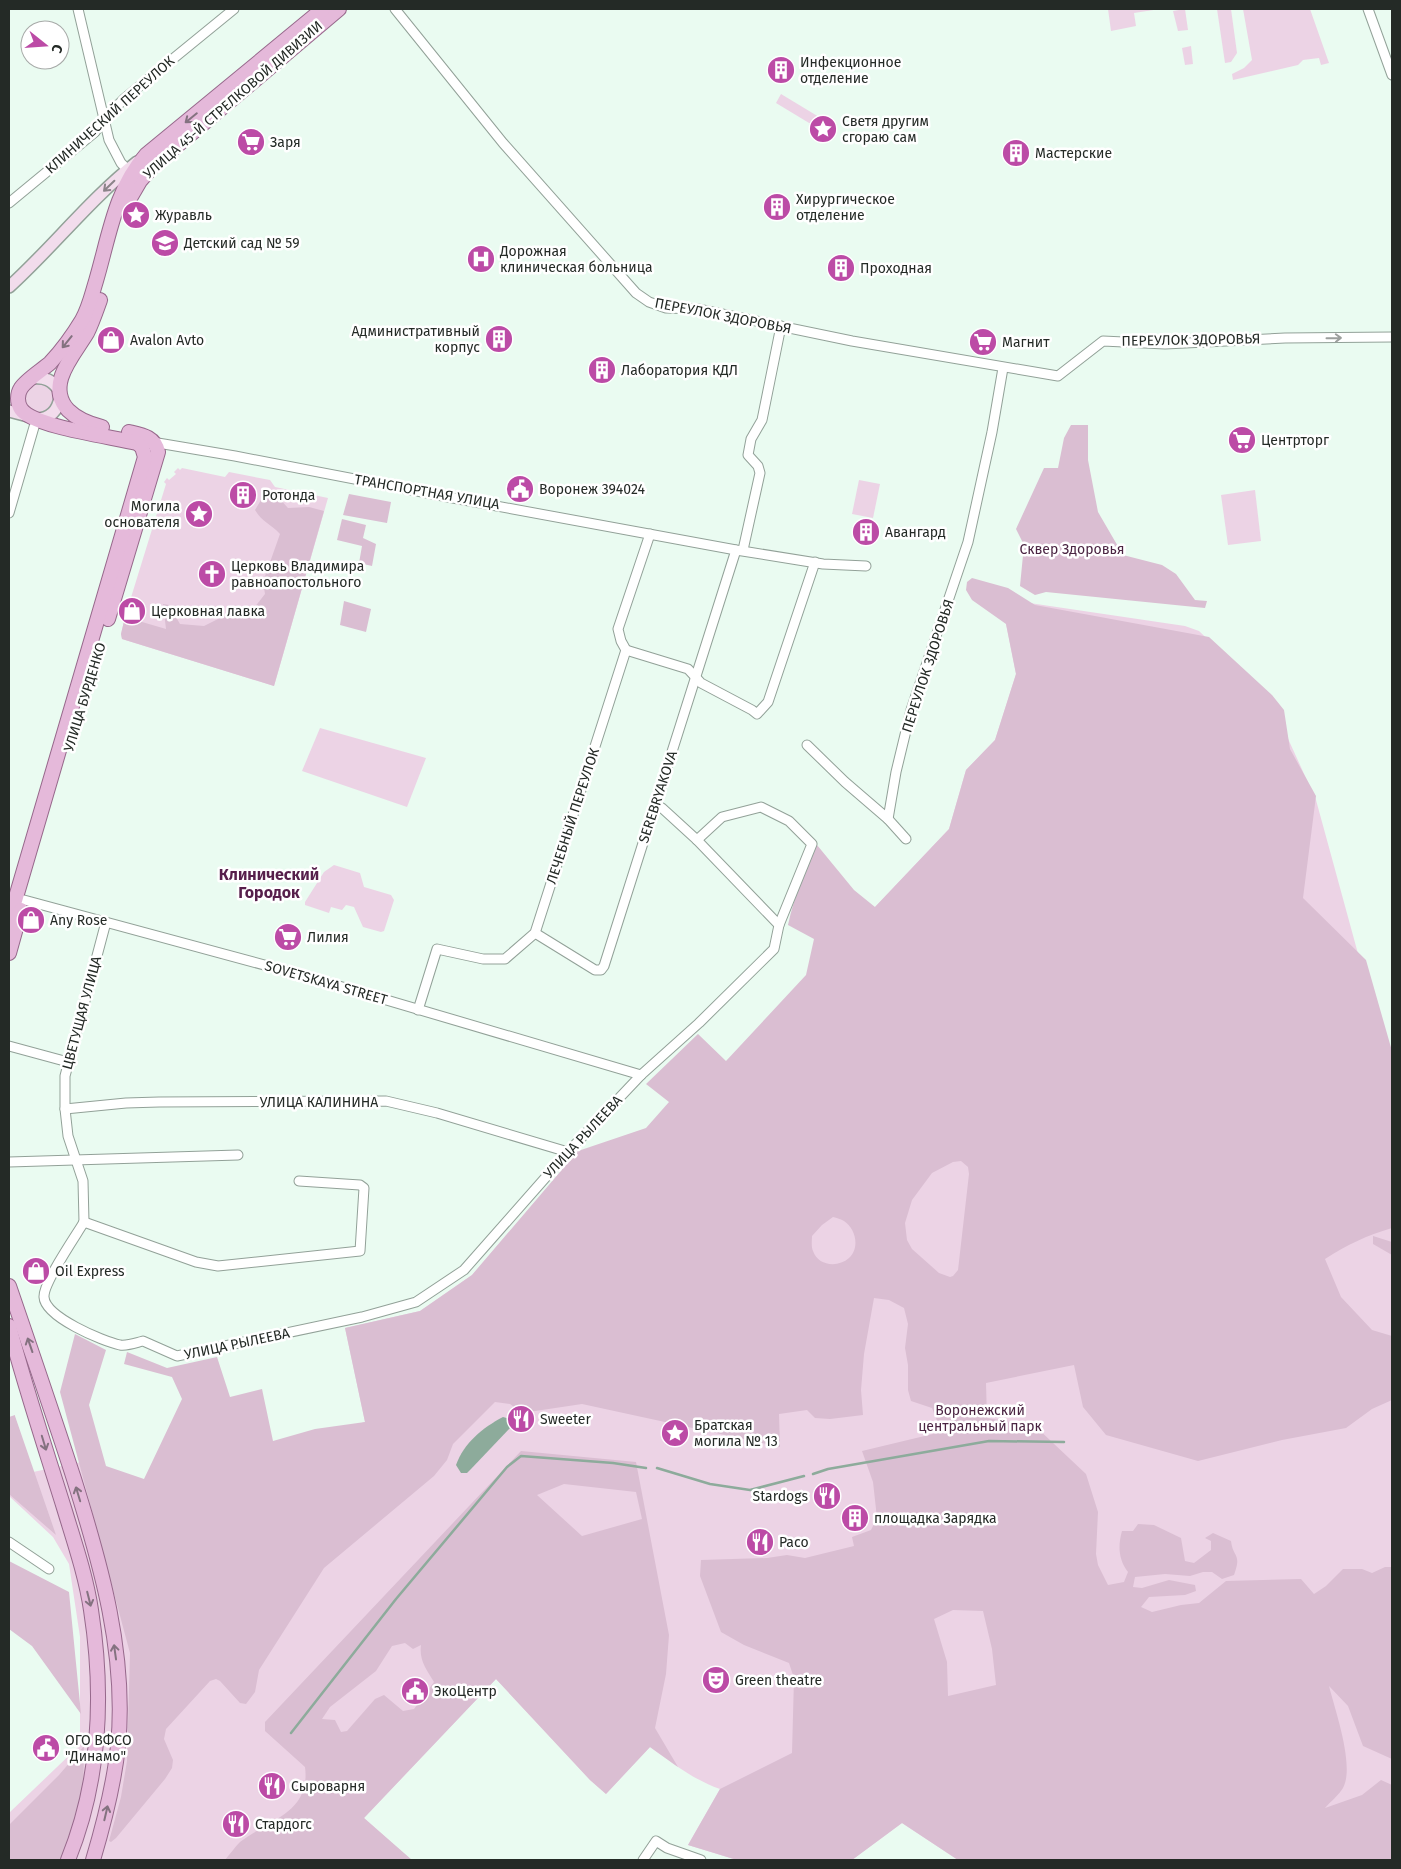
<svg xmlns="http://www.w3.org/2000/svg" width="1401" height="1869" viewBox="0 0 1401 1869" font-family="'Fira Sans',sans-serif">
<rect width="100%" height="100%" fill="#eafbf1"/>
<!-- green -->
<g fill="#ecd3e5">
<polygon points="1108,9 1160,9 1134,13 1136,26 1111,31"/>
<polygon points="1185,9 1188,30 1178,31 1173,11"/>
<polygon points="1217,9 1231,9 1237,53 1231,62 1225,63"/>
<polygon points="1243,9 1310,9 1329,63 1321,65 1319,58 1303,60 1298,65 1233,80 1232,74 1244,68 1252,60"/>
<polygon points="1191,46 1193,64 1185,65 1182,48"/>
<polygon points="781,94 824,120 819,129 776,103"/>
<circle cx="39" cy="398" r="15"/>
<polygon points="178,468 180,470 182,468 225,477 229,472 270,480 275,487 328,498 274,686 122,639 121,634 125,617 166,484 164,482 167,478 169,480 176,474 174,472"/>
<polygon points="859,480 880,484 873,518 852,514"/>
<polygon points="1255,490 1261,541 1228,545 1221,495"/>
<path d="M1016,601L1185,626L1199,631L1269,697L1316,800L1392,1078V1860H958L902,1823L852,1860H737L688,1845L720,1789C694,1780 672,1763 650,1747L606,1794L590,1780L496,1679L364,1818L411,1860H9V1813L80,1745V1637L69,1564L53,1537L9,1496V1477L86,1461L150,1482L365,1422L345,1328L420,1311L472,1275L578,1151L631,1192L875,907L949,829L966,770L995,740L1016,674L1006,624Z"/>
<polygon points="320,728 426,758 407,807 302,771"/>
<polygon points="334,865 360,873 364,887 391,895 394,900 384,931 381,932 363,927 354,907 346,905 342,910 331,907 329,913 305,905 305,902 324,872"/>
</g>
<!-- forest -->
<g fill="#dabed2" fill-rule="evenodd">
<polygon points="1071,425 1088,425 1088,460 1098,512 1123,555 1162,565 1176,574 1195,600 1207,601 1205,608 1046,592 1035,595 1020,586 1024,545 1016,529 1044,468 1058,468 1064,438"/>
<polygon points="349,494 391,502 387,523 343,515"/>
<path d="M264,495L278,497L288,508L309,507L324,511L274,686L122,639L121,634L125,617L166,629L163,604L169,605L180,624L204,626L224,616L246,618L265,594L263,582L280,534C271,524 262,522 255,510Z"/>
<polygon points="342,519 366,525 363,538 376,544 372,566 359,563 362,546 337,540"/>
<path d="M972,578L1008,588L1035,605L1209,637L1272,695L1284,710L1290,749L1316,796L1303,898L1366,960L1392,1051V1228C1366,1236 1348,1244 1325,1259L1341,1297L1372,1330L1392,1336V1400L1372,1409L1346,1428L1282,1440L1198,1461L1106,1435L1083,1407L1074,1365L986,1383L987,1418L1035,1426L1086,1474L1098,1512L1096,1554L1098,1565L1108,1585L1124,1582L1128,1572C1118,1559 1118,1545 1122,1531H1133L1138,1524L1154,1525L1181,1538L1185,1561L1194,1563L1211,1550V1541L1205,1538L1213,1533L1231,1541C1233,1558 1242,1553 1234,1575L1222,1579L1212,1572H1203L1190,1576L1165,1574L1135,1577L1133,1587L1142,1588L1169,1580L1195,1585L1196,1591L1185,1595L1149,1597L1141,1607L1152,1612L1181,1605L1199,1603L1226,1581L1301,1579L1314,1594L1326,1586L1343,1569H1362L1372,1573L1385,1567H1392V1759L1363,1746L1348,1706L1329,1686C1335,1710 1355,1766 1343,1788C1339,1795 1330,1802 1325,1808L1362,1795L1381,1780L1392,1785V1860H958L902,1823L852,1860H737L688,1845L720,1789L792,1753L794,1678L789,1663L744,1645L721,1632L700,1576L701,1560L767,1558L787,1555L805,1558L854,1546L852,1537L871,1530L877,1518L873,1482L862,1451L937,1433L938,1423L932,1408L911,1401L908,1390V1365L905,1348L908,1324L904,1308L889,1300L874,1298L864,1354L861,1390L863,1415L830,1419L815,1418L807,1410L779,1414L780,1447L582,1404L522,1413L510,1404L495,1402L453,1444L447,1460L434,1476L324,1568L259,1670L255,1692L246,1704L240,1703L220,1681L216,1679L210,1681L166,1729L164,1739L173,1760L172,1768L165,1779L116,1838L111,1842L109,1841L121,1797L127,1761L130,1653L60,1392L75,1334L106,1350L89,1405L106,1466L144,1479L182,1399L172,1377L124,1364L127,1352L167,1368L217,1357L230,1397L262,1389L273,1441L315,1429L365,1422L345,1328L420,1311L472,1275L578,1151L646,1128L669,1102L646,1084L698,1034L726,1061L806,975L814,939L788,925C794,897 805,871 817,845L854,890L875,907L949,829L966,770L995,740L1016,674L1006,624L972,600L966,590L967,582ZM961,1161L968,1167L969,1174L958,1270L953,1276L950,1277L939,1273L912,1249L907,1240L905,1223L912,1200L932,1173L953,1162ZM833,1217C837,1218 841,1219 844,1221C856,1229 860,1248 849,1258C838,1268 818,1266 813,1251C811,1247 812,1240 812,1236L822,1225ZM953,1610L983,1611L992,1649L996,1685L948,1696L947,1662L934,1619Z"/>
<polygon points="344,601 371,609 366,632 340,625"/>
<polygon points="1373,1236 1392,1242 1392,1255 1373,1244"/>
<polygon points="15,1415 15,1416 56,1535 9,1494 9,1417"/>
<path d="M521,1451L636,1462L669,1635L666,1674L655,1728L678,1767L650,1747L606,1794L590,1780L496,1679L364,1818L412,1860H225C230,1854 235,1847 240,1842C268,1820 311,1813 305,1767L265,1731V1722ZM564,1484L636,1492L642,1519L582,1536L537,1495ZM405,1643L413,1649L421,1645C419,1660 426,1669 434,1682L414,1709L403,1711L384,1695L375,1699L347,1731L341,1732L335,1720L322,1719L330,1707L376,1671L392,1646Z"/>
<polygon points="9,1561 69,1592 81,1714 32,1646 9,1629"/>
<polygon points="84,1746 83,1805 62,1860 9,1860 9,1825 59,1775"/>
</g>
<!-- water -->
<path fill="#8dab9b" d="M503,1417L510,1419L511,1427L471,1469L467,1473H461L456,1465C464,1443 482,1428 503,1417Z"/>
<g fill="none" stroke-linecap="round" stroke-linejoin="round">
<!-- stream -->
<g stroke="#8dab9b" stroke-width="2.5">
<polyline points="657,1468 710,1484 750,1490 804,1476"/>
<polyline points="813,1474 828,1469 989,1441 1064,1442"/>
<polyline points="291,1733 396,1599 507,1467 521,1456 613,1463 646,1468"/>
</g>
<defs>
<g id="minor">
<polyline points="78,9 109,140 121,163 131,173"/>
<polyline points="395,9 503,143 636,293 649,302 666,308 698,309 852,341 1058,376 1103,341 1165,344 1285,338 1392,337"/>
<polyline points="1368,9 1392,75"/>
<polyline points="9,203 95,132 104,119 125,98 234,9"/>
<polyline points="152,442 235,456 453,498 736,550 823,564 866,566"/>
<polyline points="9,513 34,427"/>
<polyline points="743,550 760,473 758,466 748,455 751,439 762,420 781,326"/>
<polyline points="626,650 688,669 701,683 752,710 757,714 768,702 815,562"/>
<polyline points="807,745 845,782 888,819 896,772 911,710 968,542 992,432 1003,368"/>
<polyline points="888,819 906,839"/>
<polyline points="697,840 722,817 761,807 789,821 812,844 779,925"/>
<polyline points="11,902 24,900 305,976 641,1075"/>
<polyline points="535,933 595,970 601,970 604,966 736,550"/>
<polyline points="418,1010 437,949 483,959 505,959 535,933 626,650 621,641 618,629 650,534"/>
<polyline points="9,1046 68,1062"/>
<polyline points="65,1109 126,1103 159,1102 386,1101 437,1113 568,1152"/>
<polyline points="9,1162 238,1155"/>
<path d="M84,1222C75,1237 43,1283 44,1297C45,1317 102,1341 120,1345C128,1346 135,1343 143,1341L177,1356L362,1317L416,1302L464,1270L568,1152L641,1075L699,1023L774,949L779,925L697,840L662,808L656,806"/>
<polyline points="84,1222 196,1262 218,1266 360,1251 364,1188 360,1185 299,1181"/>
<polyline points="84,1222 83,1181 68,1136 65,1109 65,1076 106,922"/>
<polyline points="9,1542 49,1569"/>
<polyline points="643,1860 656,1841 667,1848 701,1860"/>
</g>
<g id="secondary">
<path d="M9,287C53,247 90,199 137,162"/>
<path d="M33,378C45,377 52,380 59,390"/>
<polyline points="9,411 28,416"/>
<path d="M36,419C50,419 58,411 60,397"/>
</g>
<g id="primary">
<polyline points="126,205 140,181 153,166 339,9"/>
<path d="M100,300C96,311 92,323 87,333C74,355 45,385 68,410C78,420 89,424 102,427"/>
<path d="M108,619L158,452C155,437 142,435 129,432"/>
<path d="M9,921L145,457L142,447L137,443C114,437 33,427 21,409C17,403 17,394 21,388C26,380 42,370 50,363C62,350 73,335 82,320C89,308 92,294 96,281C109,237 115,190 146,155L323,9"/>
<polyline points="9,953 21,910"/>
<path d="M9,1286C31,1350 53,1414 74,1479C101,1565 127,1655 118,1746C114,1785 104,1823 93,1860"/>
<path d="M9,1326C25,1387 45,1447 64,1508C74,1541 86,1576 91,1610C104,1694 100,1781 68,1860"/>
</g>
</defs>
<!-- minor casing -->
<use href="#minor" stroke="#92a198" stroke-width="11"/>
<!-- secondary casing -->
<use href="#secondary" stroke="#92a198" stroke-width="14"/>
<!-- primary casing -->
<use href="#primary" stroke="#96688b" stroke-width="16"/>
<!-- minor -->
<use href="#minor" stroke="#fff" stroke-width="9"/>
<!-- secondary -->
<use href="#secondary" stroke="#f2dcec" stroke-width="11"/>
<!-- primary -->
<use href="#primary" stroke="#e5b9da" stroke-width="14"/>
</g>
<!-- one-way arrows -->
<defs><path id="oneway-shaft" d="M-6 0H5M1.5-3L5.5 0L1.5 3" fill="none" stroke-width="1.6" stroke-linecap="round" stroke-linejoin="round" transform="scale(1.25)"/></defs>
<g stroke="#847280">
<use href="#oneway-shaft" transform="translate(191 118) rotate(141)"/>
<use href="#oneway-shaft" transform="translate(67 342) rotate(129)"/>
<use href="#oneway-shaft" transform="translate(30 1345) rotate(-109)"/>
<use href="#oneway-shaft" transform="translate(44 1443) rotate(73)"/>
<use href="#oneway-shaft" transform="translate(78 1494) rotate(-107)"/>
<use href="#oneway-shaft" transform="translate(89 1599) rotate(76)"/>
<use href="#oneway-shaft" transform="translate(115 1652) rotate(-98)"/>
<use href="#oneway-shaft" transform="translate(106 1813) rotate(-77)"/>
</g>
<use stroke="#8b8389" href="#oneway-shaft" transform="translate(109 186) rotate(136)"/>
<use stroke="#9c9f9d" href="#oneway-shaft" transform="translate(1334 338) rotate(-1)"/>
<!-- icons -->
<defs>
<symbol id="building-disc" viewBox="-11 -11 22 22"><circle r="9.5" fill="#bc4ba6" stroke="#fff"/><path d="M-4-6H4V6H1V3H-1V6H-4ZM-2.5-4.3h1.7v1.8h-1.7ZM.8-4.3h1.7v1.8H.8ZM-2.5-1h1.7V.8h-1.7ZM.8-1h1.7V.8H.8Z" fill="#fff"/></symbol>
<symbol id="sight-disc" viewBox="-11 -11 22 22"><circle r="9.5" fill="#bc4ba6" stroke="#fff"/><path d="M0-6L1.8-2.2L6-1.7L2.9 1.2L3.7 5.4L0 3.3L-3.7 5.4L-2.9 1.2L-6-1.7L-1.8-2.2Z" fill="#fff"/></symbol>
<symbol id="supermarket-disc" viewBox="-11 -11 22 22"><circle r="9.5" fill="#bc4ba6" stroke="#fff"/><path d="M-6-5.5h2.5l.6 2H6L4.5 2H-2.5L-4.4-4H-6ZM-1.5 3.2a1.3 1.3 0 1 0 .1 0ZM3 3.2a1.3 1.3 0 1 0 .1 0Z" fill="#fff"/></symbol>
<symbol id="school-disc" viewBox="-11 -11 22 22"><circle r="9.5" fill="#bc4ba6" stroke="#fff"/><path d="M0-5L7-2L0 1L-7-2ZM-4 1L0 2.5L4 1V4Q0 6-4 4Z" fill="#fff"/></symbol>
<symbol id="hospital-disc" viewBox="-11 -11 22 22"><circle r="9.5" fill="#bc4ba6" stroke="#fff"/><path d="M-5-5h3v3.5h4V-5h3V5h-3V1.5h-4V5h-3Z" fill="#fff"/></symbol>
<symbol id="shop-disc" viewBox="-11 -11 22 22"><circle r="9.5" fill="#bc4ba6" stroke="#fff"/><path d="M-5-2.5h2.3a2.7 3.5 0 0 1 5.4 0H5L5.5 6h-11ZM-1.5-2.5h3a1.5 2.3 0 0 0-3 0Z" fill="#fff"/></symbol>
<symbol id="civic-disc" viewBox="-11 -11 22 22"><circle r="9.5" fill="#bc4ba6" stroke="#fff"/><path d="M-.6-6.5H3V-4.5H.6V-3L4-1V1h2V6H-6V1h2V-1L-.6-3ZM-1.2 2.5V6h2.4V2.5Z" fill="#fff"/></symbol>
<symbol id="church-disc" viewBox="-11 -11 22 22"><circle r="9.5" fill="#bc4ba6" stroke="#fff"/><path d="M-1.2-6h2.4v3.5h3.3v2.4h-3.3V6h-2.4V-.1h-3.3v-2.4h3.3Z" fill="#fff"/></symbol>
<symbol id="restaurant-disc" viewBox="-11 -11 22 22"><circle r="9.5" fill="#bc4ba6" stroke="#fff"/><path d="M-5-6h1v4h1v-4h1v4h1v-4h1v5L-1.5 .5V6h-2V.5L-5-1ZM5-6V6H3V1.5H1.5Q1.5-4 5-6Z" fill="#fff"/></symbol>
<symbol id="theatre-disc" viewBox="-11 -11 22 22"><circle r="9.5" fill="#bc4ba6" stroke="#fff"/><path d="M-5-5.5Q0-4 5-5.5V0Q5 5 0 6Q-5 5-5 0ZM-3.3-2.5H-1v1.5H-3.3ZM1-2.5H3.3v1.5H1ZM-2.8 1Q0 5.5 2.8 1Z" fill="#fff"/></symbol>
</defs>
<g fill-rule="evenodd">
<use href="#building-disc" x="765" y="54" width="32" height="32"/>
<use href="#sight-disc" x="807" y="113" width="32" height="32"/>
<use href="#supermarket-disc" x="235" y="126" width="32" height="32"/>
<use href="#building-disc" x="1000" y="137" width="32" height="32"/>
<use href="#building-disc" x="761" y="191" width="32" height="32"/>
<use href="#sight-disc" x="120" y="199" width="32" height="32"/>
<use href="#school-disc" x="149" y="227" width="32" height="32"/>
<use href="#hospital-disc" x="465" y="243" width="32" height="32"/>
<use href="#building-disc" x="825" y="252" width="32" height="32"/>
<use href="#building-disc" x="483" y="323" width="32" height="32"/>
<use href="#shop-disc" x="95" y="324" width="32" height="32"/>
<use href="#supermarket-disc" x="967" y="326" width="32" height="32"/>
<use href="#building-disc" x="586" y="354" width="32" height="32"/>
<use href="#supermarket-disc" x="1226" y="424" width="32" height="32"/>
<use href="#civic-disc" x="504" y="473" width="32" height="32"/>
<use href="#building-disc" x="227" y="479" width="32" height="32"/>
<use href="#sight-disc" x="183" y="498" width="32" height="32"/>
<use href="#building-disc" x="850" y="516" width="32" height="32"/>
<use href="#church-disc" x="196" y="558" width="32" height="32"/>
<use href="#shop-disc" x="116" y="595" width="32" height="32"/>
<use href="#shop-disc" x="15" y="904" width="32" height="32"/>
<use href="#supermarket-disc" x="272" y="921" width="32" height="32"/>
<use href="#shop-disc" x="20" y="1255" width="32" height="32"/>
<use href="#restaurant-disc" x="505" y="1403" width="32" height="32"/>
<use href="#sight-disc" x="659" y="1417" width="32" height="32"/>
<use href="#restaurant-disc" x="811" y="1480" width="32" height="32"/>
<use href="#building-disc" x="839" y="1502" width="32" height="32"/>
<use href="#restaurant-disc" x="744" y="1526" width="32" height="32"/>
<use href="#theatre-disc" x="700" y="1664" width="32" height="32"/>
<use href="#civic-disc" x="399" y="1675" width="32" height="32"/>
<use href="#civic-disc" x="30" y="1732" width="32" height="32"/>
<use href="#restaurant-disc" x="256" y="1770" width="32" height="32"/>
<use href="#restaurant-disc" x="220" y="1808" width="32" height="32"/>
</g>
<g text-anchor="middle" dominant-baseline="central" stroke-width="5" stroke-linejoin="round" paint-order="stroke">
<!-- poi labels -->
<g font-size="14" fill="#242a26" stroke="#fff" text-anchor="start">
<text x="800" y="62">Инфекционное<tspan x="800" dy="16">отделение</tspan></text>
<text x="842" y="121">Светя другим<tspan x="842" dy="16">сгораю сам</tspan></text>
<text x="270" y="142">Заря</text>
<text x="1035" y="153">Мастерские</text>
<text x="796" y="199">Хирургическое<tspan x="796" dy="16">отделение</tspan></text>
<text x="155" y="215">Журавль</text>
<text x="184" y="243">Детский сад № 59</text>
<text x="500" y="251">Дорожная<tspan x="500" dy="16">клиническая больница</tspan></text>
<text x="860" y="268">Проходная</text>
<text x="480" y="331" text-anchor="end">Административный<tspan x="480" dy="16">корпус</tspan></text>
<text x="130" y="340">Avalon Avto</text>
<text x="1002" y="342">Магнит</text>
<text x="621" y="370">Лаборатория КДЛ</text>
<text x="1261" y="440">Центрторг</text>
<text x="539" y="489">Воронеж 394024</text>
<text x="262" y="495">Ротонда</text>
<text x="180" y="506" text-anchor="end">Могила<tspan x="180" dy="16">основателя</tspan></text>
<text x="885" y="532">Авангард</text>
<text x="231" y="566">Церковь Владимира<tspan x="231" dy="16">равноапостольного</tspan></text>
<text x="151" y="611">Церковная лавка</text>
<text x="50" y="920">Any Rose</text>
<text x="307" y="937">Лилия</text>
<text x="55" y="1271">Oil Express</text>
<text x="540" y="1419">Sweeter</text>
<text x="694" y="1425">Братская<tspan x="694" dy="16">могила № 13</tspan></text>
<text x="808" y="1496" text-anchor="end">Stardogs</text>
<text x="874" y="1518">площадка Зарядка</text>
<text x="779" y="1542">Paco</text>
<text x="735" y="1680">Green theatre</text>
<text x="434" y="1691">ЭкоЦентр</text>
<text x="65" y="1740">ОГО ВФСО<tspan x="65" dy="16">"Динамо"</tspan></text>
<text x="291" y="1786">Сыроварня</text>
<text x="255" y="1824">Стардогс</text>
</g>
<!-- street labels -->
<g font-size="14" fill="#242a26" stroke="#fff">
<text transform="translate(233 100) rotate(-41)">УЛИЦА 45-Й СТРЕЛКОВОЙ ДИВИЗИИ</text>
<text transform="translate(110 115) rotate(-42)">КЛИНИЧЕСКИЙ ПЕРЕУЛОК</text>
<text transform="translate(723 316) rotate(11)">ПЕРЕУЛОК ЗДОРОВЬЯ</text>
<text transform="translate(1191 340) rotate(-1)">ПЕРЕУЛОК ЗДОРОВЬЯ</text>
<text transform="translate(427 492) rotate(10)">ТРАНСПОРТНАЯ УЛИЦА</text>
<text transform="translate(928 666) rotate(-72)">ПЕРЕУЛОК ЗДОРОВЬЯ</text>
<text transform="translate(85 697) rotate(-73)">УЛИЦА БУРДЕНКО</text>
<text transform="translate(658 797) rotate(-72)">SEREBRYAKOVA</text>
<text transform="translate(573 816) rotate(-72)">ЛЕЧЕБНЫЙ ПЕРЕУЛОК</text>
<text transform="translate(326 983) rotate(16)">SOVETSKAYA STREET</text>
<text transform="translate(82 1013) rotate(-75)">ЦВЕТУЩАЯ УЛИЦА</text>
<text x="319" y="1102">УЛИЦА КАЛИНИНА</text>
<text transform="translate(583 1137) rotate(-47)">УЛИЦА РЫЛЕЕВА</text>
<text transform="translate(237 1344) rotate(-12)">УЛИЦА РЫЛЕЕВА</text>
</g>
<!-- park labels -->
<g font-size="14" fill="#4a2442" stroke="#fff">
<text x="1072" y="549">Сквер Здоровья</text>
<text x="980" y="1410">Воронежский<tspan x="980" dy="16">центральный парк</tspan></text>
</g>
<!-- quarter labels -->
<g font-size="16" font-weight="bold" fill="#561f4b" stroke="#fff">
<text x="269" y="874">Клинический<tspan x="269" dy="18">Городок</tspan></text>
</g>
</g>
<!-- border -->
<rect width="1401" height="1869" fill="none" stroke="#242a26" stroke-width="20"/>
<!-- north arrow -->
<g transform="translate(45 45) rotate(107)"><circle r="24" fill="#ffffff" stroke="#a7aaa8"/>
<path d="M0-4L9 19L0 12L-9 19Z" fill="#bc4ba6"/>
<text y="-8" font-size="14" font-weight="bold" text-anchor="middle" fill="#242a26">С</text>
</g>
</svg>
